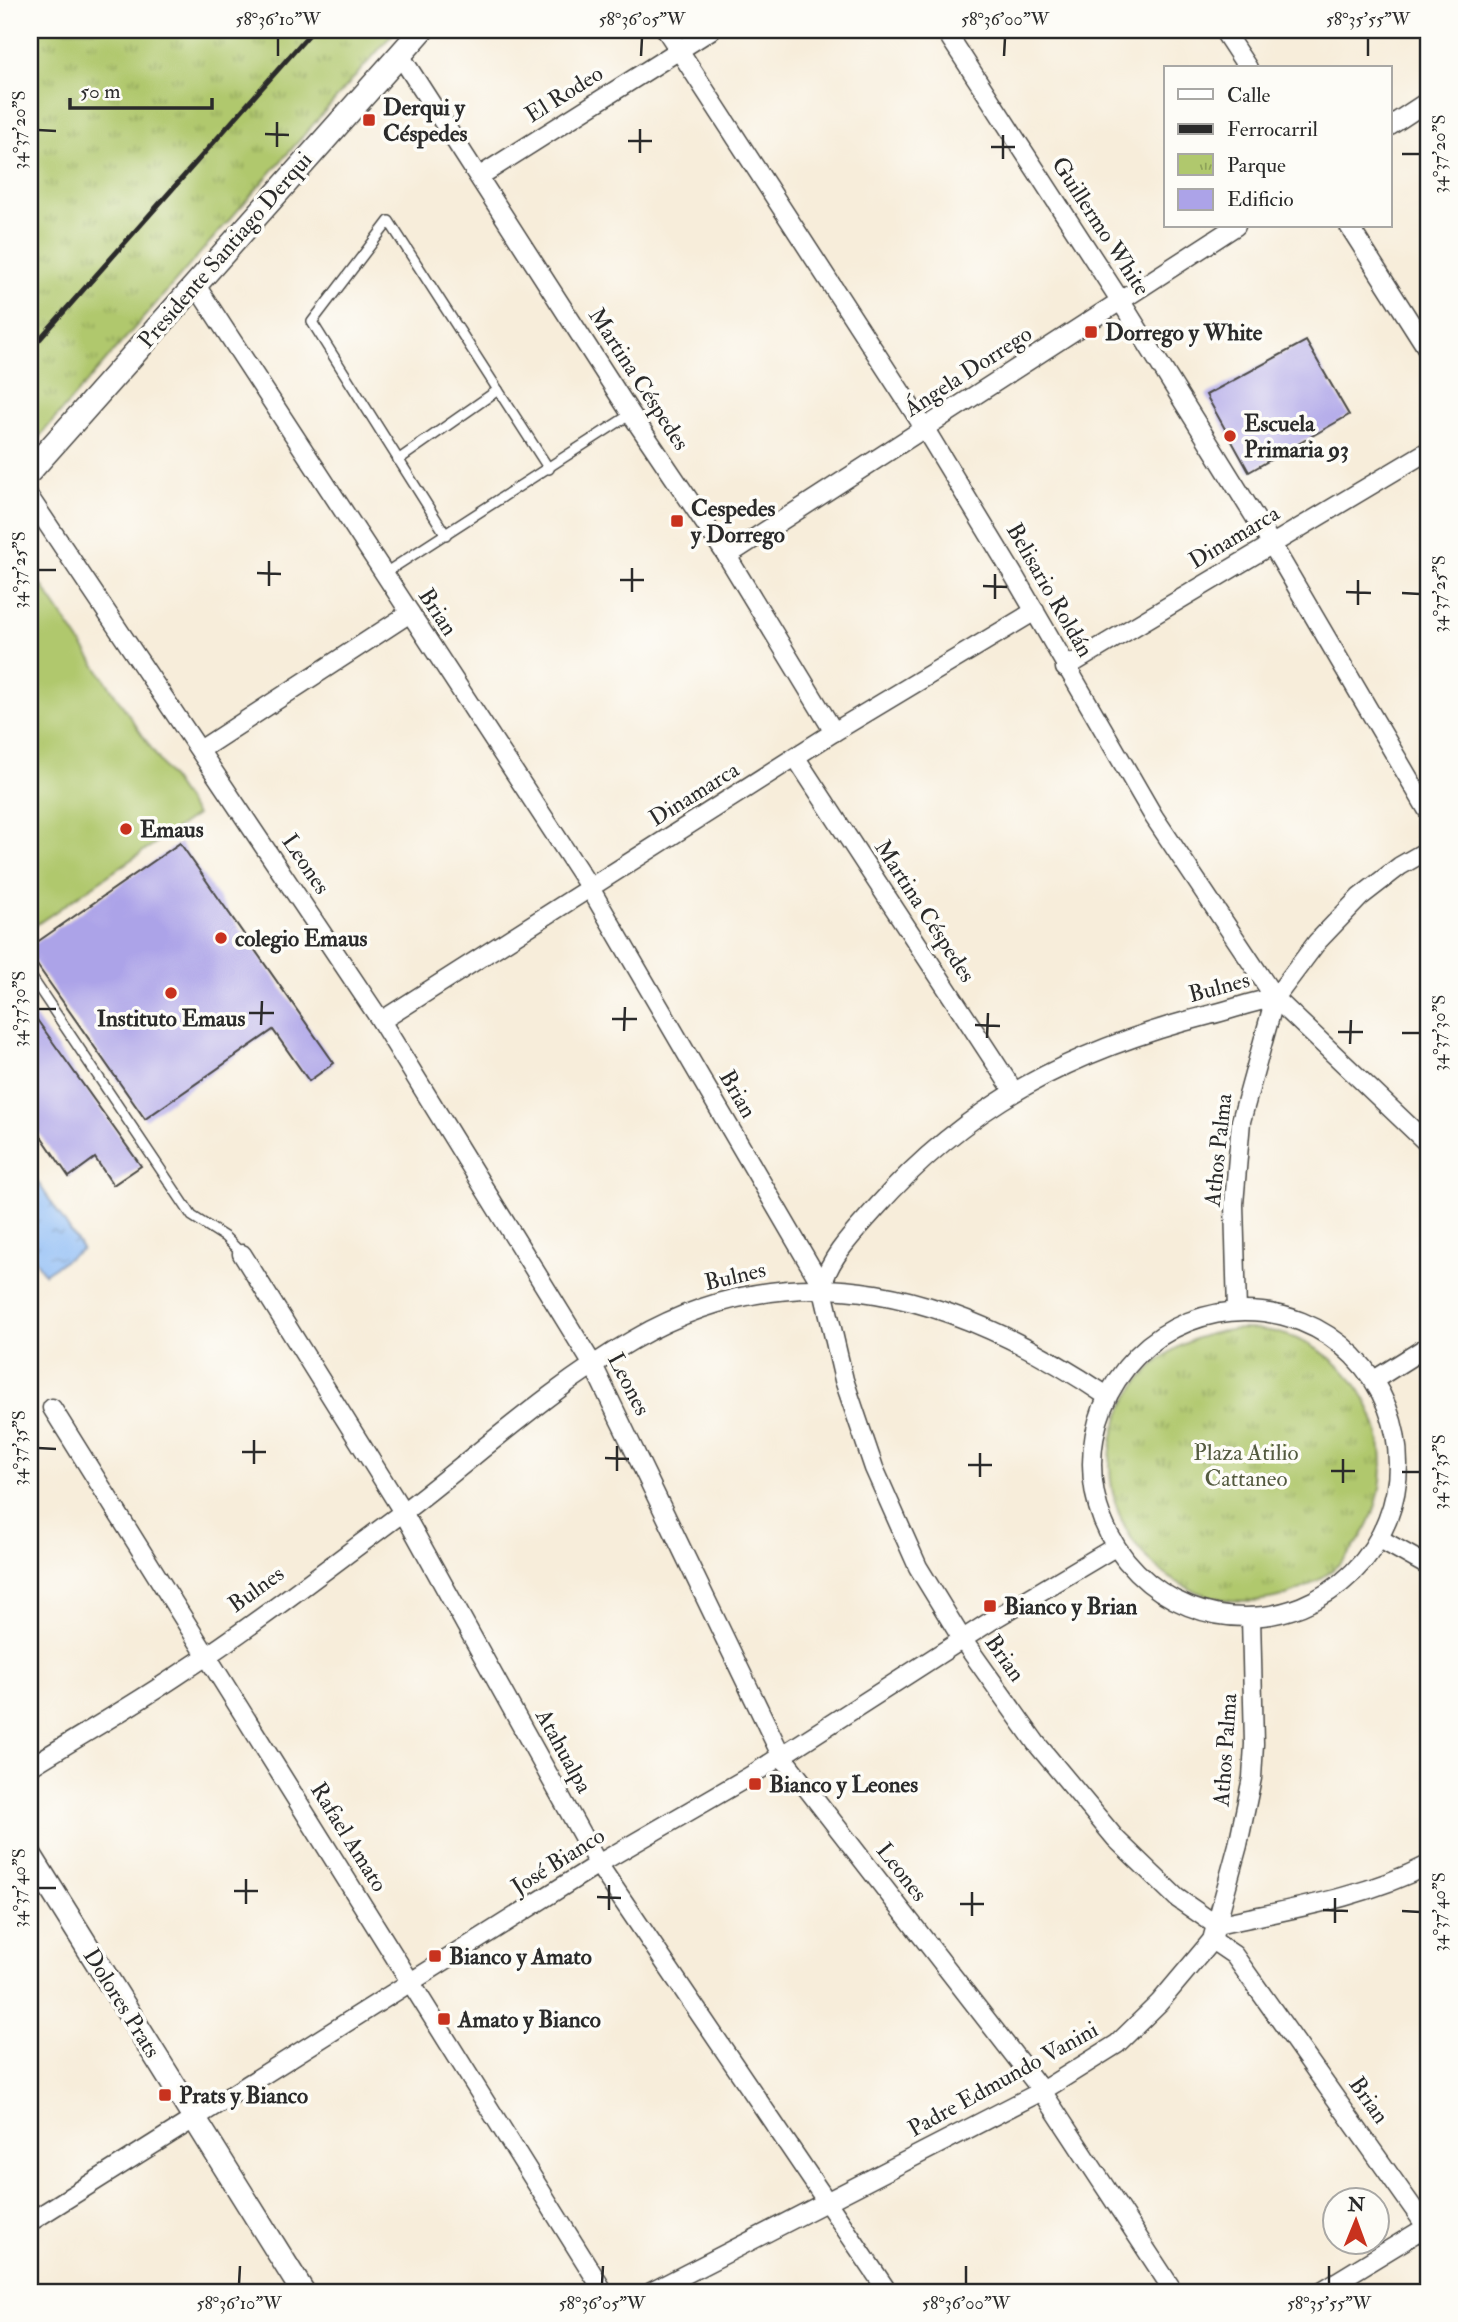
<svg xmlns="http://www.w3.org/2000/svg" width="1458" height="2322" viewBox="0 0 1458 2322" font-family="'IM FELL Double Pica',serif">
<defs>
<pattern id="park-tufts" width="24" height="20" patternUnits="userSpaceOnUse" patternTransform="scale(1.75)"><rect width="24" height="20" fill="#b0c86d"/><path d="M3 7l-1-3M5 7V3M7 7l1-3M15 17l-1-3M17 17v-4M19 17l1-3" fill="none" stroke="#8fa35a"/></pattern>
<pattern id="water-ripples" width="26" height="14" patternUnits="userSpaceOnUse" patternTransform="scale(1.75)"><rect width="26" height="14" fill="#8abaf6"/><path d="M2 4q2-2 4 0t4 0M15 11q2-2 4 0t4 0" fill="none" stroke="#7197c7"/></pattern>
</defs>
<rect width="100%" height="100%" fill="#fdfcf7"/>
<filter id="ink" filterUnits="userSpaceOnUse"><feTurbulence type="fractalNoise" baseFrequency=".0143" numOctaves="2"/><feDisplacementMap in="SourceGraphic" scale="14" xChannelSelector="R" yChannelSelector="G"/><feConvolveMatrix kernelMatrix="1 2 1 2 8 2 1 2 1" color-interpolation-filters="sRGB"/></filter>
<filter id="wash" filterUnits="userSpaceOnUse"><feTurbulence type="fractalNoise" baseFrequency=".00686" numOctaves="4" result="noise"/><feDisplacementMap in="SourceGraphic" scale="28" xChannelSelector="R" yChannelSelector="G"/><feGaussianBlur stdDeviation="1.57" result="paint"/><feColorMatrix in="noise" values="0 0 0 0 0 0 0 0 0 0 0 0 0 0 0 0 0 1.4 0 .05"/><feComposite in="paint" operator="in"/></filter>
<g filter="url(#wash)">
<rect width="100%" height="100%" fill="#f7edda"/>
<!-- grass -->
<polygon fill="#b0c86d" stroke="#6e7a4c" stroke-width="2" points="33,572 196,815 30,929 30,574"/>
<!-- park -->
<g fill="url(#park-tufts)" stroke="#6e7a4c" stroke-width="2">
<polygon points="30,30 396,30 30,447"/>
<circle cx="1246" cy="1465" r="136"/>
</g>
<!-- water -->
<polygon fill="url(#water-ripples)" stroke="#5a7290" stroke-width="2" points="30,1170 82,1249 44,1274 30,1251"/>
<g id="blocks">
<!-- building -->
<g fill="#aca3e8">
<polygon points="1306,341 1349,415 1249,472 1206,395"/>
<polygon points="180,843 334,1063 309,1081 273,1030 145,1119 30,955 30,947"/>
<polygon points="30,1010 141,1166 113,1185 95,1158 69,1177 30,1120"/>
</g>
</g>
</g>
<g filter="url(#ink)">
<use href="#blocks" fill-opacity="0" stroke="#4a4845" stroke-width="2"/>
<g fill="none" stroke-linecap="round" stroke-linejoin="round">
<defs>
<g id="service">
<polyline points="398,460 498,390"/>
<polyline points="446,535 312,322 389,221 549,469"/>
<polyline points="385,573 631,414"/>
<polyline points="30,975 192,1216 225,1237 242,1254"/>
</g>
<g id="minor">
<polyline points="666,30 925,429 1013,574 1154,817 1275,998 1428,1144"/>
<polyline points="945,30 1120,300 1271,543 1428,811"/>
<polyline points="1223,30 1248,68"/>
<polyline points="400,55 631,414 727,556 834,732"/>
<polyline points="1390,126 1428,101"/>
<polyline points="480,176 711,30"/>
<polyline points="1349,226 1428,350"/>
<polyline points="195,284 590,888 822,1286 844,1380 874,1468 918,1567 962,1639 1036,1743 1116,1839 1177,1898 1216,1925"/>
<polyline points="30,498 381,1021 593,1365 781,1755 1042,2091 1174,2292"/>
<polyline points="727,556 1236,226"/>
<polyline points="1065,668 1428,451"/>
<polyline points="200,750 410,613"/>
<polyline points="796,758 1013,1090"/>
<polyline points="381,1021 834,732 1035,611"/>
<polyline points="242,1254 403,1512 598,1864 888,2292"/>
<path d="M822,1286C831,1255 854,1233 875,1209C967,1104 1075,1049 1209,1015C1231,1010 1252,1001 1275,998"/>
<polyline points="1237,1311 1234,1204 1241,1121 1275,998 1317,942 1360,897 1400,866 1428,850"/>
<circle cx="1245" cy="1464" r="153"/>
<polyline points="1374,1380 1428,1346"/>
<polyline points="52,1408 604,2292"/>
<polyline points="1380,1539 1428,1566"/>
<path d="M30,1767C81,1735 134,1705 184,1671C259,1622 330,1566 402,1513C477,1456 551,1387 633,1340C799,1244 958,1295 1107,1396"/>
<path d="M1216,1925C1289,1909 1361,1899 1428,1865"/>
<polyline points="1212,1940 1234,1955 1428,2229"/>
<polyline points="30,2222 598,1864 750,1776 994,1619 1115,1547"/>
<polyline points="651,2292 1042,2091 1117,2044 1159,2003 1212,1940 1238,1845 1252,1778 1254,1744 1251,1617"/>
<polyline points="1320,2292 1428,2226"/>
</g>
<g id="tertiary">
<polyline points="30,471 422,30"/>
<polyline points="30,1855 303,2292"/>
</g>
</defs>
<!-- service casing -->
<use href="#service" stroke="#4a4845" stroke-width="12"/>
<!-- minor casing -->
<use href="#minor" stroke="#4a4845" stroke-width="21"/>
<!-- tertiary casing -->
<use href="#tertiary" stroke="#4a4845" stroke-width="26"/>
<!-- service -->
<use href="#service" stroke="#fff" stroke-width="9"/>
<!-- minor -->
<use href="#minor" stroke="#fff" stroke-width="18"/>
<!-- tertiary -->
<use href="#tertiary" stroke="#fff" stroke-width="23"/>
<!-- rail -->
<polyline stroke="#2b2b2b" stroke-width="5" points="30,350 313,30"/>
</g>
</g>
<!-- ticks -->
<path fill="none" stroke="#2b2b2b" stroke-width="2.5" d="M278,56V38M641,56L642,38M1004,56L1005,38M1368,56V38M38,130L56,131M265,134L289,135M628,141H652M277,147V122M991,147H1015M640,153V129M1402,154H1420M1003,159V135M38,570H56M257,573L281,574M620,580H644M269,586V561M983,586L1007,587M632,592V568M1346,592L1371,593M1402,593L1420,594M995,599V574M1358,605V580M38,1009H56M249,1013H274M612,1019H637M261,1025L262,1001M975,1025L1000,1026M624,1031L625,1007M1338,1032H1363M1402,1033H1420M987,1038L988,1013M1350,1044L1351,1020M38,1448L56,1449M242,1452H266M605,1458L629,1459M254,1464V1440M968,1465H992M617,1471V1446M1331,1471H1355M1402,1472H1420M980,1477V1453M1343,1483V1459M38,1888H56M234,1891H258M597,1897L621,1898M246,1904V1879M960,1904H984M609,1910V1885M1323,1910L1348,1911M1402,1911L1420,1912M972,1916V1892M1335,1923V1898M239,2284L240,2266M602,2284L603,2266M966,2284V2266M1329,2284V2266"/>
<!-- markers -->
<g fill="#c8321e" stroke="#fdfcf7" stroke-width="2.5">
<rect x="362" y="113" width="14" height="14" rx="3.5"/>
<rect x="1084" y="325" width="14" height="14" rx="3.5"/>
<circle cx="1230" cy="436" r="7"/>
<rect x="670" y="514" width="14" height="14" rx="3.5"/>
<circle cx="126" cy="829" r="7"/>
<circle cx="221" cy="938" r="7"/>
<circle cx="171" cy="993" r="7"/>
<rect x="983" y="1599" width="14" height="14" rx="3.5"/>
<rect x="748" y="1777" width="14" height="14" rx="3.5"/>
<rect x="428" y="1949" width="14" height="14" rx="3.5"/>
<rect x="437" y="2012" width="14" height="14" rx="3.5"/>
<rect x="158" y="2088" width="14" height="14" rx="3.5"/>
</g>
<g text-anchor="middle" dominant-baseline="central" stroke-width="7" stroke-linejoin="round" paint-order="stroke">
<!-- street labels -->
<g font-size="23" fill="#2b2b2b" stroke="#fdfcf7">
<text transform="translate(564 94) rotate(-32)">El Rodeo</text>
<text transform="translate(1101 226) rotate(57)">Guillermo White</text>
<text transform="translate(225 250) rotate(-49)">Presidente Santiago Derqui</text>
<text transform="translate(968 371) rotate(-33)">Ángela Dorrego</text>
<text transform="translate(639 379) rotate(57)">Martina Céspedes</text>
<text transform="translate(1234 537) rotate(-31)">Dinamarca</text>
<text transform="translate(1050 590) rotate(60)">Belisario Roldán</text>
<text transform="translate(438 612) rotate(57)">Brian</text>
<text transform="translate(694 794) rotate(-32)">Dinamarca</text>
<text transform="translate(306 864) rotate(56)">Leones</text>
<text transform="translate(925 911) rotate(57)">Martina Céspedes</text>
<text transform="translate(1219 987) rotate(-15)">Bulnes</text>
<text transform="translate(738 1094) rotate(60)">Brian</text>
<text transform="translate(1218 1150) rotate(-84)">Athos Palma</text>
<text transform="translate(735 1276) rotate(-13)">Bulnes</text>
<text transform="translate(629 1384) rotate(63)">Leones</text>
<text transform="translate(256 1589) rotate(-36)">Bulnes</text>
<text transform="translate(1005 1658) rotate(55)">Brian</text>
<text transform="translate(1225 1750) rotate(-86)">Athos Palma</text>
<text transform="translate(564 1751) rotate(61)">Atahualpa</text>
<text transform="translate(349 1837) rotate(58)">Rafael Amato</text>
<text transform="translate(558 1861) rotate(-32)">José Bianco</text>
<text transform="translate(902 1872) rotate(52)">Leones</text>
<text transform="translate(122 2003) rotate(58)">Dolores Prats</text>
<text transform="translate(1003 2079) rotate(-29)">Padre Edmundo Vanini</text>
<text transform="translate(1369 2100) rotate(55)">Brian</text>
</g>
<!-- poi labels -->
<g font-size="23" font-weight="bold" fill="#2b2b2b" stroke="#fdfcf7" text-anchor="start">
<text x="383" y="107">Derqui y<tspan x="383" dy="26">Céspedes</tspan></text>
<text x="1105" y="332">Dorrego y White</text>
<text x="1244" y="423">Escuela<tspan x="1244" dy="26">Primaria 93</tspan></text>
<text x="691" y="508">Cespedes<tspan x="691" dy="26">y Dorrego</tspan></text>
<text x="140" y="829">Emaus</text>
<text x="235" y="938">colegio Emaus</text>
<text x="171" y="1018" text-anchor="middle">Instituto Emaus</text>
<text x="1004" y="1606">Bianco y Brian</text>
<text x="769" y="1784">Bianco y Leones</text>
<text x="449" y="1956">Bianco y Amato</text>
<text x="458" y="2019">Amato y Bianco</text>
<text x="179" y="2095">Prats y Bianco</text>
</g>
<!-- park labels -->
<g font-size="23" fill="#535a3f" stroke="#fdfcf7">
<text x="1246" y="1452">Plaza Atilio<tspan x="1246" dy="26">Cattaneo</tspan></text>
</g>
</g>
<!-- margin -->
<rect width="1458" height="2322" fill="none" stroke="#fdfcf7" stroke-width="77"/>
<!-- legend -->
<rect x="1164" y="66" width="228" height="161" fill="#fdfcf7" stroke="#a9a8a5" stroke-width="2"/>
<rect x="1178" y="89" width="35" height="10" fill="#ffffff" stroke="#a9a8a5" stroke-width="2"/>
<text x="1227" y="102" font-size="21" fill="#2b2b2b">Calle</text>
<rect x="1178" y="124" width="35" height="10" fill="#2b2b2b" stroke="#a9a8a5" stroke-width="2"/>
<text x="1227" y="136" font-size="21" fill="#2b2b2b">Ferrocarril</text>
<rect x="1178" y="154" width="35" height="21" fill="url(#park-tufts)" stroke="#a9a8a5" stroke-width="2"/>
<text x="1227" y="172" font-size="21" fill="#2b2b2b">Parque</text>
<rect x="1178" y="189" width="35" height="21" fill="#aca3e8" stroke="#a9a8a5" stroke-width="2"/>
<text x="1227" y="206" font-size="21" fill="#2b2b2b">Edificio</text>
<!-- north arrow -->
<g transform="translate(1356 2221) rotate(1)"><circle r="33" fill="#fdfcf7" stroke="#a9a8a5" stroke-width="2"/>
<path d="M0-5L12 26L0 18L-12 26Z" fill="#c8321e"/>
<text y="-10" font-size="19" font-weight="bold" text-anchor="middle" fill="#2b2b2b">N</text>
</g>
<!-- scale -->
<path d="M70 98v10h142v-10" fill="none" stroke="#2b2b2b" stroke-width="3.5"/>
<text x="80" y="98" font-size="21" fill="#2b2b2b" stroke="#fdfcf7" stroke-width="5" paint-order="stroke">50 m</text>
<rect x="38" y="38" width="1382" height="2246" fill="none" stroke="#2b2b2b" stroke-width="2.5"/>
<g font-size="18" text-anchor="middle" fill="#2b2b2b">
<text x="278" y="25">58°36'10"W</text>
<text x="642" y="25">58°36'05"W</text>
<text x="1005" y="25">58°36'00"W</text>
<text x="1368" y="25">58°35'55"W</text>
<text transform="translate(19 130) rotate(-90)" y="6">34°37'20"S</text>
<text transform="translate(1439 154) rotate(-90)" y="6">34°37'20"S</text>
<text transform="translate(19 570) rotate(-90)" y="6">34°37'25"S</text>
<text transform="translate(1439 594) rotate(-90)" y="6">34°37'25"S</text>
<text transform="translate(19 1009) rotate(-90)" y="6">34°37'30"S</text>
<text transform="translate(1439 1033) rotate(-90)" y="6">34°37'30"S</text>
<text transform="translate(19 1448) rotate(-90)" y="6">34°37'35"S</text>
<text transform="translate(1439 1472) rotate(-90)" y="6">34°37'35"S</text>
<text transform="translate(19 1888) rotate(-90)" y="6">34°37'40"S</text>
<text transform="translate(1439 1912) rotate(-90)" y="6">34°37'40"S</text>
<text x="239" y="2309">58°36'10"W</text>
<text x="602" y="2309">58°36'05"W</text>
<text x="966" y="2309">58°36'00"W</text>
<text x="1329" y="2309">58°35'55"W</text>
</g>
</svg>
